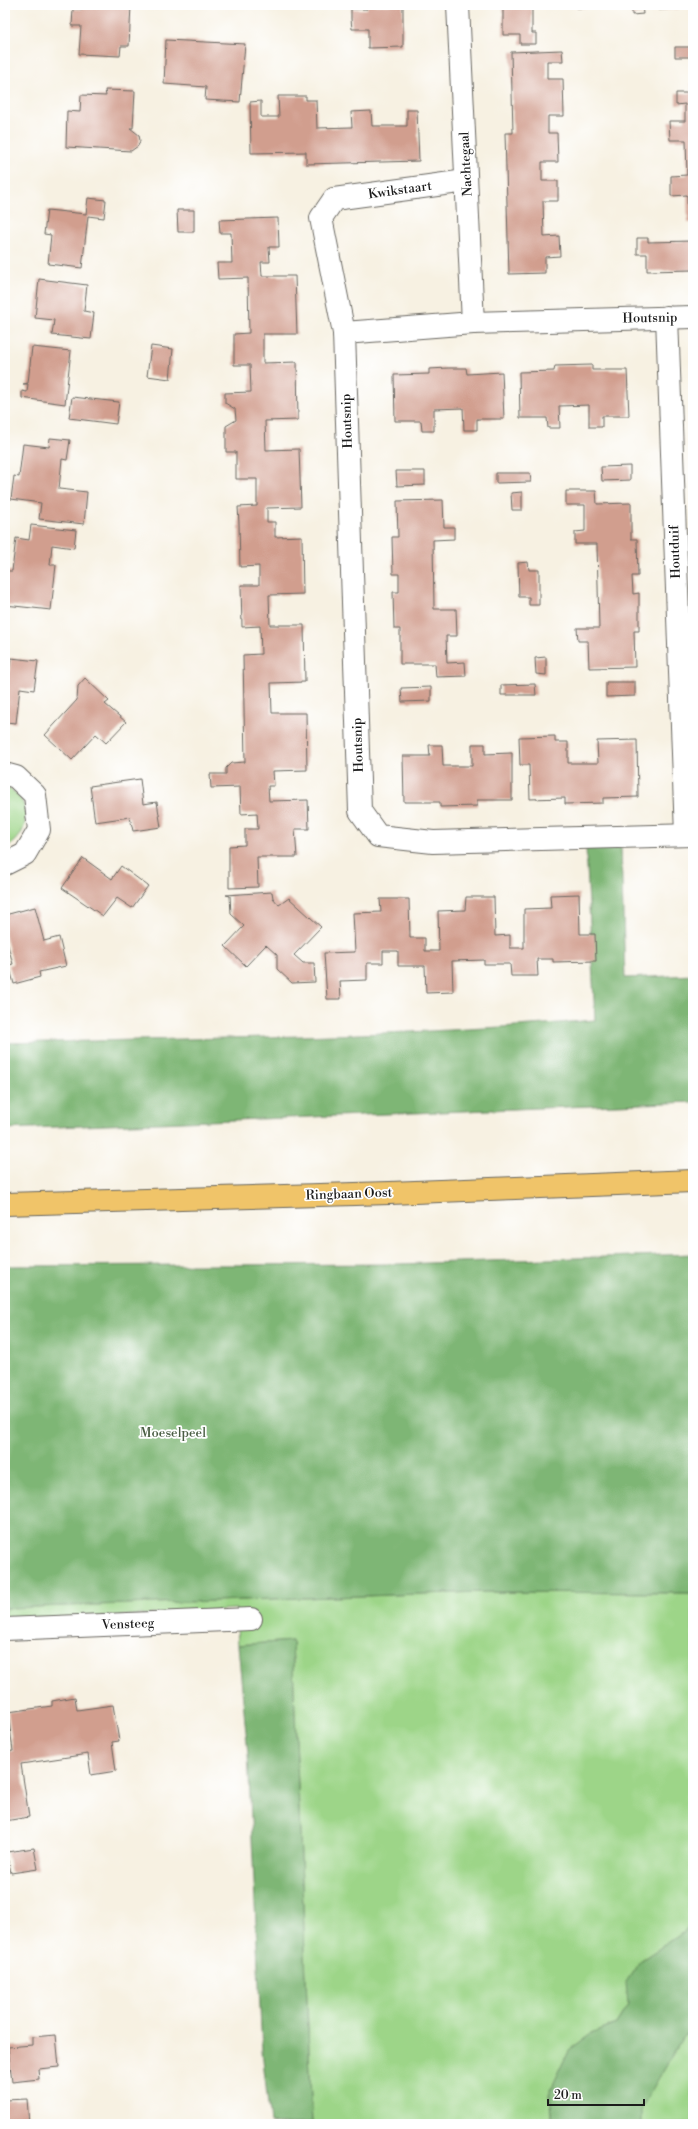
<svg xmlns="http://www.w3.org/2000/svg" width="698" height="2129" viewBox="0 0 698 2129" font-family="'Libre Bodoni',serif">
<rect width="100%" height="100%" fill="#fff"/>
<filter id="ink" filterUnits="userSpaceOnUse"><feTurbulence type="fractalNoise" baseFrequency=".025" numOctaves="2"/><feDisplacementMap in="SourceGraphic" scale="8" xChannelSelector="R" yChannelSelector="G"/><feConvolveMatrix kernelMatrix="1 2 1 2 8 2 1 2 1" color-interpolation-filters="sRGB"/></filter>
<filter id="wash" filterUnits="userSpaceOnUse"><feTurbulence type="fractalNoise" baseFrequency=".012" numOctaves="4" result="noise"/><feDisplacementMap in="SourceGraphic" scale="16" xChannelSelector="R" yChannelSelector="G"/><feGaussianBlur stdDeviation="0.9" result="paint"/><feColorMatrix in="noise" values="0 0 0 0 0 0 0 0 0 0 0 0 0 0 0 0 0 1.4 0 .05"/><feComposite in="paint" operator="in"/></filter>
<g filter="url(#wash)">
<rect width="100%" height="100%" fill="#f7f1e2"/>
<!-- green -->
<g fill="#9dd588" stroke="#5c7852">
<path d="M5,787C34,797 31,837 5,848Z"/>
<polygon points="481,1592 693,1593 693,1919 686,1931 640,1961 627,1982 628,2005 616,2024 591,2034 617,2026 687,1932 693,1921 693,2124 554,2124 550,2094 553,2124 312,2124 292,1641 238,1645 236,1609 5,1623 5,1608"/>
</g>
<!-- forest -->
<g fill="#7eb674" stroke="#4d6948">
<path d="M621,847L625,978L693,975V1102L5,1129V1043C202,1038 399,1037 595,1020L586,848Z"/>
<polygon points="693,1254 693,1593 481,1592 5,1608 5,1266 399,1264"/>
<polygon points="292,1641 312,2124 270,2124 262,2050 248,1755 238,1645"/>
<polygon points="693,1919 693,2026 682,2038 642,2107 642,2124 553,2124 550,2090 569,2050 591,2034 616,2024 628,2005 626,1982 640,1961 686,1931"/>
</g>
<g id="blocks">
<!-- building -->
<g fill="#d19e8e">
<polygon points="82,5 131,5 129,46 121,46 120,56 79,54 81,26 72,26 73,9 82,9"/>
<polygon points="367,5 403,5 403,47 368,48 368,29 352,29 351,19 351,9 367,9"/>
<polygon points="503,5 532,5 532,33 536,33 536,44 520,44 520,35 503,35"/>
<polygon points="577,5 597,5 597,7 577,8"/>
<polygon points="632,5 642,5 643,14 632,15"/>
<polygon points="659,5 679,5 679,9 659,10"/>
<polygon points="166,40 245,44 240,102 205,100 206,87 164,84"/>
<polygon points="675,47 693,47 693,223 688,223 687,195 671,196 671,176 687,175 686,140 670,140 669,121 685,121 685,104 676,105 676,93 691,93 691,57 675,57"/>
<polygon points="562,50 563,61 547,61 547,79 563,79 564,116 548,116 548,133 557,133 558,162 542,162 542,181 558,181 558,201 543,201 544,237 559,236 560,256 545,257 545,273 509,274 505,133 513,133 511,52"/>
<polygon points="105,90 135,91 133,128 130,128 139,135 140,141 138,146 131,151 66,147 67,111 80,112 81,95 106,96"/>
<polygon points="278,96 306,96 306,100 316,100 317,128 352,127 351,112 371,111 372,126 407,126 407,110 417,110 419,161 306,164 306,152 251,153 250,102 261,101 261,117 279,117"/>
<polygon points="88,198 106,200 104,218 88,216 82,268 48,264 51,235 44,234 47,210 86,214"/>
<polygon points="177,210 194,210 194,232 178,232"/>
<polygon points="278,218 279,247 269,247 270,262 261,262 262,276 295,276 297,334 263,334 263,363 297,362 298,420 265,421 266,450 299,449 301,507 267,508 267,522 275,522 275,537 302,536 303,594 269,595 270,625 304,625 305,682 271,683 272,713 306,713 307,770 273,771 274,786 268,786 269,801 308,800 309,829 295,829 297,857 257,857 258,887 229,888 229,846 245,845 245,829 258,829 257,813 241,814 240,787 211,788 210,774 226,774 226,768 231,763 245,762 243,655 261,654 260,626 242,627 241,585 259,585 259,566 240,567 239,523 238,507 257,506 257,479 236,479 236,452 226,452 226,426 236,420 235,409 225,403 225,393 251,392 250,365 234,365 234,334 249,333 248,278 218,279 217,263 232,263 231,233 220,233 219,220"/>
<polygon points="637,238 648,238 648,242 693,241 693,270 647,271 647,254 637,254"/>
<polygon points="39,279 87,285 84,311 94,313 91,339 52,335 54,320 35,318"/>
<polygon points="151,346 173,349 170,379 147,376"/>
<polygon points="32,347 71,351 65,404 22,398 22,391 27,392 28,384 23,384 28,383"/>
<polygon points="592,365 592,370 627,370 629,416 602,416 602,427 589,427 589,405 559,406 560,428 548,428 547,418 520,418 519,372 554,371 555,366"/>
<polygon points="448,368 466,368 467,374 502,372 504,419 477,419 477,430 464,430 463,408 434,409 434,431 422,431 421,421 395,421 394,375 429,374 429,369"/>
<polygon points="72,397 119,402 116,424 69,418"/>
<polygon points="50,438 70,440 67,460 62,459 59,489 87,492 84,524 39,519 41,503 11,499 14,476 19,477 23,444 49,447"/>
<polygon points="630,466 630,480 602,481 601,467"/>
<polygon points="396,471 425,471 425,485 397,486"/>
<polygon points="496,473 530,473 531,482 496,483"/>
<polygon points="566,491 596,491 597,504 631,503 631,539 637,539 638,576 632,576 633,594 639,593 639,631 634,631 635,667 589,668 588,641 578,641 577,628 599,628 597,544 575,544 575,532 585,531 585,505 566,505"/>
<polygon points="522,492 522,510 512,510 511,493"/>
<polygon points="443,500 444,527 454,527 454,539 433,540 434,609 456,609 457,636 446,636 447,663 465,662 466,676 436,677 435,664 400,664 400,629 394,629 393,592 399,592 399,574 393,574 392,537 398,537 397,501"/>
<polygon points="31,525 76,530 74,548 52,545 50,565 56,565 51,610 5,605 6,568 7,571 12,571 16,538 29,540"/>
<polygon points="528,562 529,570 539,570 539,605 529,605 529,597 519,597 518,563"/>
<polygon points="546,657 546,675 536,674 535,658"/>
<polygon points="11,658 38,661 34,690 20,688 16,723 5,722 5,672 9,672"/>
<polygon points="85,678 109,701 105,704 126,722 106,743 96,734 72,760 45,735 77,700 78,686"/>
<polygon points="606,682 635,682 635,696 606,697"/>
<polygon points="535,684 536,695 501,695 501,685"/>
<polygon points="431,687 431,701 402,702 401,688"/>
<polygon points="555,736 555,742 568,742 568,763 598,763 597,741 637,740 638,797 603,798 603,803 565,804 565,798 530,799 529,765 520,765 519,737"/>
<polygon points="472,744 485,744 485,754 512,753 512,800 477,800 477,806 440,807 440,802 404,802 403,756 430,756 429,745 442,745 443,766 472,766"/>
<polygon points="140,779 143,804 157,802 161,827 133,831 130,817 95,822 90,786"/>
<polygon points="83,858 112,879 121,866 148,886 132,908 117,898 103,916 62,888"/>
<polygon points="272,892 273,898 279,905 289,898 321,927 294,955 303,963 314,963 315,982 292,983 277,969 277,955 266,945 246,966 225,946 244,926 231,914 230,896 226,895"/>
<polygon points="579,894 580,934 595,934 596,961 553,962 553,959 537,959 538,976 511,976 510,964 484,964 484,960 452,961 453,992 426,993 425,966 398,966 398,951 383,951 383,963 367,963 367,980 340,981 341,999 327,999 324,953 355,952 353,913 381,912 380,899 409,899 410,938 425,938 425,951 439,951 438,911 465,910 466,897 494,897 495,936 510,935 510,948 524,948 524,909 551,908 550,895"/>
<polygon points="35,907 44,941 59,937 66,966 39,972 40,977 14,984 9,965 13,964 5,935 5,915"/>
<polygon points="75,1697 77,1710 113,1705 119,1741 112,1742 116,1771 91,1775 88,1754 21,1764 29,1817 5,1821 5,1752 13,1751 8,1712 52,1706 52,1701"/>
<polygon points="34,1848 38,1869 11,1873 7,1852"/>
<polygon points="56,2035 59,2067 38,2069 39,2079 12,2082 8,2047 32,2045 32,2037"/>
<polygon points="27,2099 29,2124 5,2124 5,2100"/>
</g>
</g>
</g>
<g filter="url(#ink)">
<use href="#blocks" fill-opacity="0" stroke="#696761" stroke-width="1"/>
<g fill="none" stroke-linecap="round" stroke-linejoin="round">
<defs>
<g id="minor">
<polyline points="458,5 473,323"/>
<polyline points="667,317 686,835"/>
<polyline points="693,317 473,323 344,333 360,811 378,836 433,842 693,835"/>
<polyline points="344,333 321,218 334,199 466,181"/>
<polyline points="5,774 16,777 35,795 39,830 25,854 5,864"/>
<polyline points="5,1629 251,1619"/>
</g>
<polyline id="primary" points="5,1204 390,1193 693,1181"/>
</defs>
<!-- minor casing -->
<use href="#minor" stroke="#696761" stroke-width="24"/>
<!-- primary casing -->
<use href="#primary" stroke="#696761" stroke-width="24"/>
<!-- minor -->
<use href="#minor" stroke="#fff" stroke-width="22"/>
<!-- primary -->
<use href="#primary" stroke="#f0c469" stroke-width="22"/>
</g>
</g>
<g text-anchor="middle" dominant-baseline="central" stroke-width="3.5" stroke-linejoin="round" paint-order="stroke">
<!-- street labels -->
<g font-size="13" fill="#1c1c1c" stroke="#fff">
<text transform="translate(466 164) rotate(-93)">Nachtegaal</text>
<text transform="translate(400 190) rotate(-8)">Kwikstaart</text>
<text transform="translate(650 318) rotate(-1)">Houtsnip</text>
<text transform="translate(347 421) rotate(-92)">Houtsnip</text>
<text transform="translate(675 552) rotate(-92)">Houtduif</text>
<text transform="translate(358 745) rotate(-92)">Houtsnip</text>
<text transform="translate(349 1194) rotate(-2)">Ringbaan Oost</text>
<text transform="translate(128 1624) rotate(-2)">Vensteeg</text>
</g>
<!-- park labels -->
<g font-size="13" fill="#495d42" stroke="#fff">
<text x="173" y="1433">Moeselpeel</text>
</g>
</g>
<!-- margin -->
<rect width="698" height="2129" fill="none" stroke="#fff" stroke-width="20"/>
<!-- scale -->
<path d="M548 2099v6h96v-6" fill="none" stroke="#1c1c1c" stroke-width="2"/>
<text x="554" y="2099" font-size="12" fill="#1c1c1c" stroke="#ffffff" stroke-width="3" paint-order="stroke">20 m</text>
</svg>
